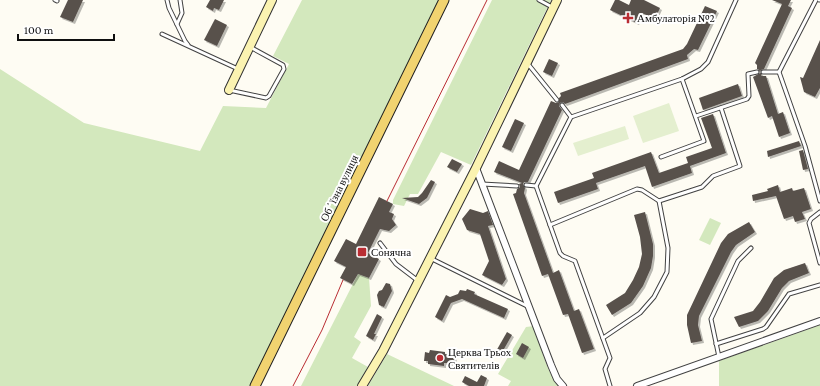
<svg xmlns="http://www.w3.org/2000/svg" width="820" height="386" viewBox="0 0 820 386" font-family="'Crimson Pro',serif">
<defs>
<filter id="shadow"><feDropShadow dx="2" dy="2" stdDeviation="0" flood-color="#0004"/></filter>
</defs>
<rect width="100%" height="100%" fill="#fefcf3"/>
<!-- green -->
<g fill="#d3e8bd">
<polygon points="302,0 444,0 255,386 0,386 0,69 84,123 200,151 223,106 266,108 289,64 273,56"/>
<polygon points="492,0 551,0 471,165 441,152 418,194 410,194 404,206 393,204 393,200"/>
<polygon points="710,218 721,223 710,245 699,240"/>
<polygon points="358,274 369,278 371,306 354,337 361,342 352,358 368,367 357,386 301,386"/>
<polygon points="820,325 820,386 719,386 719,361"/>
<path d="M534,326C541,345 545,370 559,386H508L511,381L498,374L526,327Z"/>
<polygon points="387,354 454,386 368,386"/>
</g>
<!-- pitch -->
<g fill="#e4efcf">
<polygon points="669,103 679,131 643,143 633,116"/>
<polygon points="625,126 629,139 578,156 573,143"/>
</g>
<!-- building -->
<g fill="#58514c" filter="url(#shadow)">
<polygon points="68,0 83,0 73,22 60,17"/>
<polygon points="210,0 224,0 219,10 214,8 213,11 206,7"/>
<polygon points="615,0 619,0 629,5 631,0 644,0 660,8 655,19 642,13 637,23 610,10"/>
<polygon points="772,0 791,0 788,6 792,8 764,69 761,70 760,72 762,75 761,76 766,76 778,114 783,112 790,133 779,137 772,116 768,118 753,77 760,73 759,70 757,69 757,65 755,63 782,4"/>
<polygon points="705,6 717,11 698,50 694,49 687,55 688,59 565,104 563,102 560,103 559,106 562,110 528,182 524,182 523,184 525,188 524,193 553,273 559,270 574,311 579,309 594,349 582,353 568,314 563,315 548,274 542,276 513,194 516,193 517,189 520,187 519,184 522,183 494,172 499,161 519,170 551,101 556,103 559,102 559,98 561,96 560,93 683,49 687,44"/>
<polygon points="215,19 227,25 217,46 204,40"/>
<polygon points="820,40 820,88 815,97 804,92 800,77 803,78"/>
<polygon points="549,59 558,63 552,76 543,72"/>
<polygon points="738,84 742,96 703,110 699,98"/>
<polygon points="713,114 726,153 690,166 692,173 652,187 645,166 596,183 598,189 558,203 554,192 594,178 592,173 651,152 659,173 688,163 686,157 712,148 701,118"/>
<polygon points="515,119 524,123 511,151 502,147"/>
<polygon points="799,141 801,146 768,157 767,151"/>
<polygon points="803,150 808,169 803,170 799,151"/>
<polygon points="452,159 462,164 457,172 447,167"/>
<polygon points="431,180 435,182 427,198 419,204 402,198 418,197 422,193"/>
<polygon points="778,185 780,192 792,188 793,191 804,188 811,209 802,212 805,219 795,222 793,216 784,219 776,196 753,201 752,195 768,191 767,189"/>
<polygon points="379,197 393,204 389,212 394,214 392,219 396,225 389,231 380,229 368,253 379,259 369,278 358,274 352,284 340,278 346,267 334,261 346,239 356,244"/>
<polygon points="470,209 483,213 488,211 493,225 488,226 506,279 502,285 482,275 489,261 480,234 467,230 462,219"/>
<polygon points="645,212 653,244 653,256 651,268 643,286 631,303 612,315 606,305 625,293 633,280 639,267 642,254 640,237 634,215"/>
<polygon points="749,222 755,232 736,245 731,252 699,316 698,325 702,341 691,343 687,325 687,315 721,243 728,234"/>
<polygon points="805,263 809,273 789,281 782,288 768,311 758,321 739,327 734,317 753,311 760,302 774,278 784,270"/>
<polygon points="386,283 390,284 392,291 384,307 379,305 377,295 379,291 382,290"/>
<polygon points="467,289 475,292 474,294 508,309 504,318 462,299 451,303 442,321 435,317 446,295 450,297 458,294 460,290 466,291"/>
<polygon points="377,314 382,317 374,334 376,334 373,340 366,336"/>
<polygon points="507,332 512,335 500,356 495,353"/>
<polygon points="522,343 529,347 523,358 516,354"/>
<polygon points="430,350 445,352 445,354 455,356 454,364 444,363 444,366 428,364 428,361 424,361 425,352 429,353"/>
<polygon points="481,375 487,378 484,386 469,386 462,382 465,376 477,382"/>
</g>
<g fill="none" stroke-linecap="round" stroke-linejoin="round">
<defs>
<g id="lane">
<polyline points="55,0 57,1"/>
<polyline points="167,0 169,8 185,41 188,45"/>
<polyline points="539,0 552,7"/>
<polyline points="816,0 779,72 805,146 820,201"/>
<polyline points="819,0 820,0"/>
<polyline points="177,24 182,13 180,0"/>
<polyline points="162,34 238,69"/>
<polyline points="528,64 557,100"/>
<polyline points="763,72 779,72"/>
<polyline points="229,90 266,98 269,96 284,69 283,65 250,47"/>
<polyline points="562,105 571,117"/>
<polyline points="696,116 747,99 749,96 748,74 757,72"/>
<polyline points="661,157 704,141 682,79"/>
<polyline points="482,184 517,186"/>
<polyline points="526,185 536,186"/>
<polyline points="820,212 811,219 809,223 820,263"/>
<polyline points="550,225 637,189 642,190 659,201 702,187 713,176 740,166 721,108"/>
<polyline points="380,243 396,264 417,280"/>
<polyline points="430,258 527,306"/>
<polyline points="603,338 640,313 654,297 667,272 668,248 659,201"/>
<polyline points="716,344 763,329 766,327 789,294 820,285"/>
<polyline points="719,357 711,319 738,261 751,248"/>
<polyline points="610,386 605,369 610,358 575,261 563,256 560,253 536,186 571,117 682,79 701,69 708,62 736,0"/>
</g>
<g id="street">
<polyline points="476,168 551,365 557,379 563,386"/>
<polyline points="637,386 820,321"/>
</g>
<g id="secondary">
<polyline points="229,90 272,0"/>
<polyline points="362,386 383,351 476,168 557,0"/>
</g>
<polyline id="primary" points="255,386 444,0"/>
</defs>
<!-- lane casing -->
<use href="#lane" stroke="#424242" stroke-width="5"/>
<!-- street casing -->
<use href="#street" stroke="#424242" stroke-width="8"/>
<!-- secondary casing -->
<use href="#secondary" stroke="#313131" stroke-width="10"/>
<!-- primary casing -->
<use href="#primary" stroke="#202020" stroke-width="11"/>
<!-- lane -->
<use href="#lane" stroke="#fff" stroke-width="3"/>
<!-- street -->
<use href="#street" stroke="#fff" stroke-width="6"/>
<!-- secondary -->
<use href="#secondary" stroke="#fbf3b1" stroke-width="8"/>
<!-- primary -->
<use href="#primary" stroke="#f1d370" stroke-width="9"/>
<!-- tram -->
<g stroke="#b92d33" stroke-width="1">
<polyline points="387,201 487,0"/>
<polyline points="293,386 322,330 343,280"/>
</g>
</g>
<!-- markers -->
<g fill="#b92d33" stroke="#fff" stroke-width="1.5">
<path d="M626 12h4v4h4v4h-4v4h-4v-4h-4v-4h4z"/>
<rect x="357" y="247" width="10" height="10" rx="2"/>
<circle cx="440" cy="358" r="4"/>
</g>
<g text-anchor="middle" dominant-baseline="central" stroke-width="4" stroke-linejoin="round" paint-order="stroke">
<!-- poi labels -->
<g font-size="11" fill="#0f0f0f" stroke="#fff" text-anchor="start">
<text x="637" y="18">Амбулаторія №2</text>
<text x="371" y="252">Сонячна</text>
<text x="448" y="352">Церква Трьох<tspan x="448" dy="13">Святителів</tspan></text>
</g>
<!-- street labels -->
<g font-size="11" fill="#0f0f0f" stroke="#fff">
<text transform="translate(339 188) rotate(-64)">Обʼїзна вулиця</text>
</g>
</g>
<!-- scale -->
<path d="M18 34v6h96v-6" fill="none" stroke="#0f0f0f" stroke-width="2"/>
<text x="24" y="34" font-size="12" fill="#0f0f0f" stroke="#ffffff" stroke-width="3" paint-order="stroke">100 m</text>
</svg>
